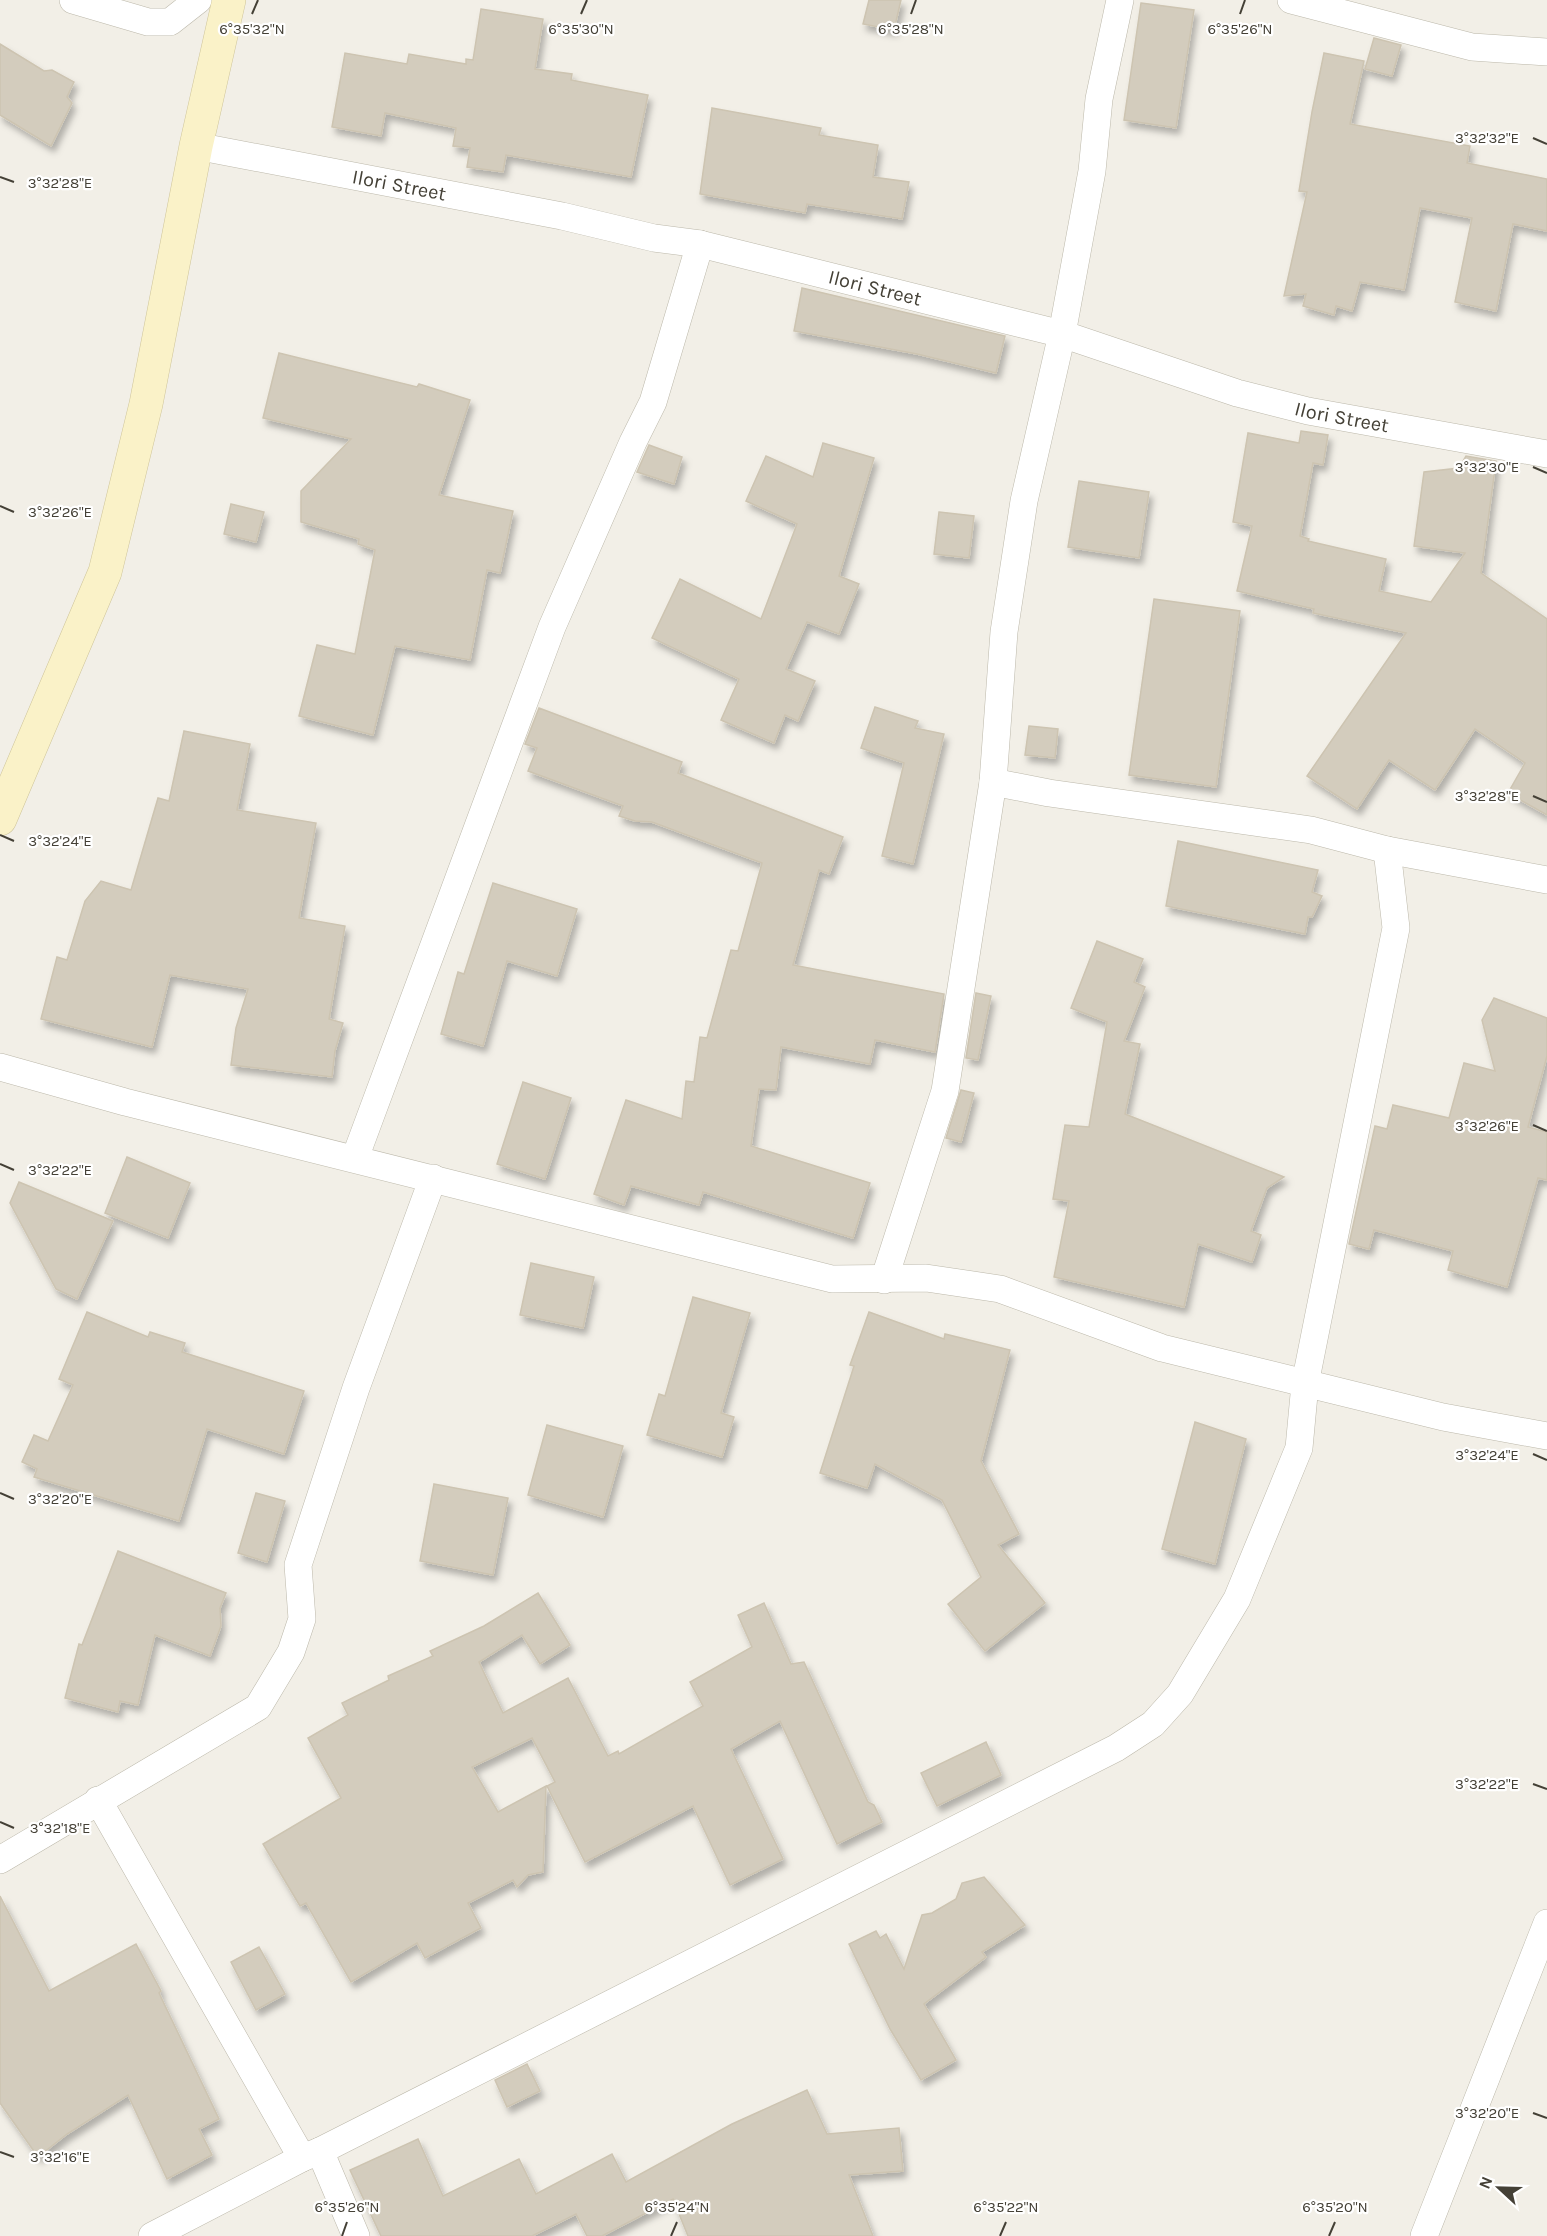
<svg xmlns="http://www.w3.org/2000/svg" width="1547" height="2236" viewBox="0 0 1547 2236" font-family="Karla,sans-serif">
<defs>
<filter id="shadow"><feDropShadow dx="3.5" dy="6" stdDeviation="3" flood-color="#0004"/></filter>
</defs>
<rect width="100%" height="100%" fill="#f2efe7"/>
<!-- building -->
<g fill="#d3ccbd" stroke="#cdc4b1" stroke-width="1.5" filter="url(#shadow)">
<polygon points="869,0 901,0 894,30 863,24"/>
<polygon points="1141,3 1194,10 1176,128 1124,120"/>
<polygon points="481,9 543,19 535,69 572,74 571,80 648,95 631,177 506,155 503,172 467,167 470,148 453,146 456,128 385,113 381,136 332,127 345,53 407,64 409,54 466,64 466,59 473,60"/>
<polygon points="1374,38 1401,45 1392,76 1365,69"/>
<polygon points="0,44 44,71 52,70 74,82 67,97 72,103 51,146 0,115"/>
<polygon points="1324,53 1364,61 1350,124 1470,146 1467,163 1547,179 1547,231 1513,224 1496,311 1455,302 1472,218 1420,208 1404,290 1360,282 1352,311 1336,306 1334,315 1303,306 1306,294 1284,296 1307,192 1299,191 1312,112"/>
<polygon points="712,108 821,128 819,135 878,145 873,177 909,182 902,219 807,204 805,213 700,194"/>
<polygon points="802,288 1005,336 996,373 917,354 794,331"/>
<polygon points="279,353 417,387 419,384 470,400 439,495 513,511 500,573 487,570 470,660 395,646 373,735 299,716 317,645 355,654 375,550 358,544 359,539 301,522 301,491 351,439 263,418"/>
<polygon points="1301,431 1328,435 1323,465 1313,463 1300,536 1309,539 1308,541 1386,559 1379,591 1431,602 1465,553 1414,546 1424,472 1459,468 1466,456 1496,461 1481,573 1547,619 1547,815 1508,793 1525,763 1475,729 1435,790 1389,760 1357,809 1307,776 1406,633 1313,613 1314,609 1237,591 1252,526 1233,522 1248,433 1299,443"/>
<polygon points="823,443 874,458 839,576 859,584 839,634 807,622 786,669 815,681 798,721 785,715 774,743 721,720 739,679 652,638 680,579 761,619 797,524 746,501 766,456 813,477"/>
<polygon points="649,445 682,457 674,484 637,472"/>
<polygon points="1079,481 1149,492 1139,558 1068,547"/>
<polygon points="231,504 264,512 256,542 224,534"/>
<polygon points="939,512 974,516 969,558 934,554"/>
<polygon points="1154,599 1240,611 1216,787 1129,775"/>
<polygon points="875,707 918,721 915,728 944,734 913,864 882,856 904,763 861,748"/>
<polygon points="539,708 682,762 678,773 843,837 829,874 819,870 793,965 944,994 935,1052 875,1040 870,1064 781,1047 776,1090 759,1089 751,1146 870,1183 853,1238 703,1192 699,1205 631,1186 624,1205 594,1194 626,1100 682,1119 686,1081 694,1082 700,1037 707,1038 731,950 738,951 762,863 652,822 635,821 619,816 623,806 528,771 537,748 525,744"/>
<polygon points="1029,726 1058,729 1055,758 1025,755"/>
<polygon points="184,731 250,744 237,810 316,823 299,918 345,926 329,1019 343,1023 335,1051 332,1077 231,1065 236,1028 248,989 170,975 152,1047 41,1019 57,957 67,960 85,901 101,881 131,890 158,798 169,801"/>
<polygon points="1178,841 1318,870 1312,892 1322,896 1312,917 1308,917 1305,934 1166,906"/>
<polygon points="493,883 577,909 557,976 507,961 483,1046 441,1034 458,972 464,974"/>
<polygon points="1097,941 1143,959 1134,982 1145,987 1124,1041 1140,1044 1125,1114 1284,1177 1267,1188 1251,1231 1261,1235 1252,1262 1198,1244 1184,1307 1054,1277 1069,1201 1053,1199 1065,1125 1089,1127 1107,1022 1071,1008"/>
<polygon points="976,993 991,996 978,1060 966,1058"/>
<polygon points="1494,998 1547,1018 1547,1056 1528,1127 1547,1132 1547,1180 1538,1178 1507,1287 1448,1270 1453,1251 1374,1230 1369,1249 1349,1244 1375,1126 1387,1129 1393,1105 1449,1118 1464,1063 1495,1071 1482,1020"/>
<polygon points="523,1082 571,1098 545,1179 497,1164"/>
<polygon points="961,1090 974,1093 961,1142 946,1138"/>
<polygon points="127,1157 190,1183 168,1238 105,1213"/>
<polygon points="19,1182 113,1221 77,1299 56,1289 10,1203"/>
<polygon points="531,1263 594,1277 583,1328 520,1315"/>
<polygon points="693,1297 750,1313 721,1413 734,1417 722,1457 647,1435 659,1394 665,1396"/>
<polygon points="87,1312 148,1337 150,1332 185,1343 182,1352 304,1391 284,1454 207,1429 179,1521 34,1477 37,1469 22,1462 34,1435 48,1441 73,1385 59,1379"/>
<polygon points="869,1312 944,1339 945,1334 1010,1350 981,1461 1019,1534 998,1545 1045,1603 985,1651 948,1604 981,1577 942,1500 875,1464 867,1488 820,1473 854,1366 850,1365"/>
<polygon points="1195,1422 1246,1439 1215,1564 1162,1549"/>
<polygon points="547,1425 623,1446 603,1517 528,1495"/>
<polygon points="434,1484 508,1498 493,1575 420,1561"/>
<polygon points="256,1493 285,1501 267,1562 238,1553"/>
<polygon points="118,1551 226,1593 220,1608 221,1626 210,1656 155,1635 138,1705 120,1701 118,1712 65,1698 79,1644 82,1645"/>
<polygon points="538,1593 570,1645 540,1664 522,1635 479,1662 503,1713 568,1678 608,1756 618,1751 619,1754 703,1706 690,1682 752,1647 738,1615 764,1603 791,1664 804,1662 868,1802 874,1805 882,1822 837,1844 780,1721 731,1749 783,1859 730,1885 693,1806 585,1862 547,1786 555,1782 532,1738 472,1767 498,1812 546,1786 543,1872 528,1875 517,1887 513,1880 468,1903 481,1928 425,1958 417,1943 351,1982 306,1903 300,1906 263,1844 341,1798 308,1738 348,1715 342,1703 389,1680 388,1676 433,1656 430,1651 484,1626"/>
<polygon points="986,1742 1001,1775 937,1806 921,1773"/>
<polygon points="984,1877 1025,1925 982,1952 986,1957 924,2004 956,2060 921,2080 890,2029 849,1944 876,1931 880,1938 886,1934 904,1969 922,1915 932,1913 956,1899 962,1883"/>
<polygon points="0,1896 49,1991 136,1944 161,1991 159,1993 219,2119 199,2129 212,2155 167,2179 128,2095 67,2134 38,2157 0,2103"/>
<polygon points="259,1947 285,1994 256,2010 231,1962"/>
<polygon points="527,2064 540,2091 507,2107 495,2080"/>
<polygon points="807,2090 827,2134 899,2128 903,2171 849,2175 873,2236 688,2236 673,2199 602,2236 587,2236 576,2214 532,2236 381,2236 350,2170 418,2139 443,2196 519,2159 536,2194 612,2154 626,2182 732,2124"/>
</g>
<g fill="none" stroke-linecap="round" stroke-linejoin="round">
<defs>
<g id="minor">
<polyline points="73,0 148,22 170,22 198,0"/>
<polyline points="1291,0 1472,47 1547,52"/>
<path id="s1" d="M196,146L562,216L654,238L700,244L1062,334L1237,393L1308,411L1547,454"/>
<polyline points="993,782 1049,793 1311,830 1387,850 1547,880"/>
<polyline points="0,1067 125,1102 832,1279 926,1278 1000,1289 1162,1348 1443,1417 1547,1436"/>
<polyline points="355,1158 552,627 633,442 653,402 700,244"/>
<polyline points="884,1280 945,1091 993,782 1004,632 1024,501 1062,334 1092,171 1099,99 1120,0"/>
<polyline points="98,1800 302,2158"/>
<polyline points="0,1860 258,1707 291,1652 302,1619 298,1565 356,1388 433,1178"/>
<polyline points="320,2151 356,2236"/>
<polyline points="152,2236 302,2158 320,2151 1116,1748 1153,1724 1180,1694 1237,1599 1299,1448 1305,1384 1396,928 1387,850"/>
<polyline points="1424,2236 1547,1923"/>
</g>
<polyline id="secondary" points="0,819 105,572 146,404 196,146 229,0"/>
</defs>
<!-- minor casing -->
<use href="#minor" stroke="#bcb8aa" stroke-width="28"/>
<!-- secondary casing -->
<use href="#secondary" stroke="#cec499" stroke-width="34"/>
<!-- minor -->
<use href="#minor" stroke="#fff" stroke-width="27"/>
<!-- secondary -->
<use href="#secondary" stroke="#faf2c8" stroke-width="33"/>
</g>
<!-- ticks -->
<path fill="none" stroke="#444036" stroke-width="2" d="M252,14L258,0M581,14L587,0M911,14L916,0M1240,14L1245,0M1533,138L1547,144M0,177L14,182M1533,467L1547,473M0,506L14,512M1533,796L1547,802M0,835L14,841M1533,1125L1547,1131M0,1164L14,1170M1533,1454L1547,1460M0,1493L14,1499M1533,1784L1547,1789M0,1822L14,1828M1533,2113L1547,2118M0,2152L14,2157M342,2236L347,2222M671,2236L677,2222M1000,2236L1006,2222M1329,2236L1335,2222"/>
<g text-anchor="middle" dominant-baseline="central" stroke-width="4.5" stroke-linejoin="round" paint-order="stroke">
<!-- street labels -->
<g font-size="20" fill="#444036" stroke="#fff">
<text stroke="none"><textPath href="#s1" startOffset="207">Ilori Street</textPath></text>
<text stroke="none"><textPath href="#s1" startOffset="694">Ilori Street</textPath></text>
<text stroke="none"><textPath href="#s1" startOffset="1179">Ilori Street</textPath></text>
</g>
</g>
<g font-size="15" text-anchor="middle" fill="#444036" stroke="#fff" stroke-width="4.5" stroke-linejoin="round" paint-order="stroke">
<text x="911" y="34">6°35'28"N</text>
<text x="1240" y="34">6°35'26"N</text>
<text x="252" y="34">6°35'32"N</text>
<text x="581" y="34">6°35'30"N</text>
<text x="1487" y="143">3°32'32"E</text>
<text x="60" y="188">3°32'28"E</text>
<text x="1487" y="472">3°32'30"E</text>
<text x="60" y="517">3°32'26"E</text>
<text x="1487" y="801">3°32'28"E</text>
<text x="60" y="846">3°32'24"E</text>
<text x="1487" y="1131">3°32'26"E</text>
<text x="60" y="1175">3°32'22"E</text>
<text x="1487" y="1460">3°32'24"E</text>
<text x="60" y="1504">3°32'20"E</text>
<text x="1487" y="1789">3°32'22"E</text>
<text x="60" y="1833">3°32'18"E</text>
<text x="1487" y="2118">3°32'20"E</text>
<text x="60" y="2162">3°32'16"E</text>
<text x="347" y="2212">6°35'26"N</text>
<text x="677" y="2212">6°35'24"N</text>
<text x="1006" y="2212">6°35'22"N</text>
<text x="1335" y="2212">6°35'20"N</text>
</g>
<!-- north arrow -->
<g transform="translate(1499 2188) rotate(292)" stroke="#ffffff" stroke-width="4.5" paint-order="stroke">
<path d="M0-4.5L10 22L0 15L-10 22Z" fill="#444036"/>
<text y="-9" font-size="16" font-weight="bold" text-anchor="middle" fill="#444036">N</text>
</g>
</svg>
